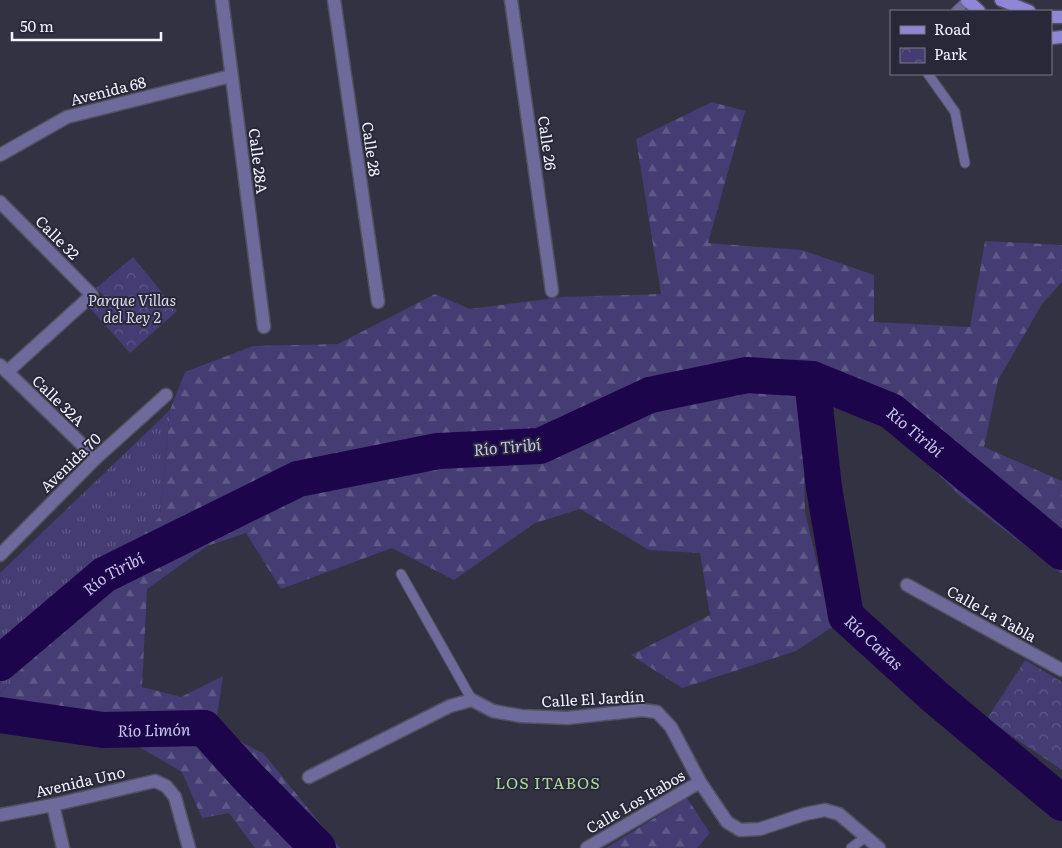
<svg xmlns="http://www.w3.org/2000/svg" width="1062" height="848" viewBox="0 0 1062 848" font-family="Literata,serif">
<defs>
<pattern id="grass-tufts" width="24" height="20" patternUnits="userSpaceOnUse" patternTransform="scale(1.25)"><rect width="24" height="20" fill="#443c72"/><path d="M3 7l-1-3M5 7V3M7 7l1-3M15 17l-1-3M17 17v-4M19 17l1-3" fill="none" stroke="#5f5987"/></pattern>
<pattern id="forest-firs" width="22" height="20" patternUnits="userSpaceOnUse" patternTransform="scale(1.25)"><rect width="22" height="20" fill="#443c72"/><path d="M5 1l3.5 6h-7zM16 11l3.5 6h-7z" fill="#5f5987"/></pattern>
<pattern id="park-crowns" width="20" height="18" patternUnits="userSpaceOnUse" patternTransform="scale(1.25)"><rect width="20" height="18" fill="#443c72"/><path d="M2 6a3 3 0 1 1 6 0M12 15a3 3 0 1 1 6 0" fill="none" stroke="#5f5987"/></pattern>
</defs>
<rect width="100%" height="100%" fill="#333243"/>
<!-- grass -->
<polygon fill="url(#grass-tufts)" points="170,410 160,516 0,693 0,573"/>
<!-- forest -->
<g fill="url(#forest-firs)">
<polygon points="712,102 745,111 708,243 802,250 874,275 874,322 970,327 985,241 1062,245 1062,282 1042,304 998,380 984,447 1062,481 1062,574 960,496 837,372 803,433 805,512 832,627 796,651 682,688 631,655 710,615 700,553 649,550 580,509 535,523 454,580 392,548 281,589 246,533 207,546 147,589 142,687 181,697 223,676 215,728 264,754 340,848 255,848 229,813 202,818 182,772 129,741 0,722 0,693 160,516 170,410 185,372 253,346 338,344 435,294 470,309 563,297 661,294 636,139"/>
<polygon points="687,798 710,833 697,848 606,848"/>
</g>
<!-- park -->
<g fill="url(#park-crowns)">
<polygon points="133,257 177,311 130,353 90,308 103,295 96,288"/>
<polygon points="1025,660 1062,682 1062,770 987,719"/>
</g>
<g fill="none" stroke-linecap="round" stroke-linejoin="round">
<!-- river -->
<g stroke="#1c054a" stroke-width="36">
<path id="s1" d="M812,379L824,488L846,616L934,696L1062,803"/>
<path id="s2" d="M0,663L104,575L298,479L438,451L540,446L650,395L747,375L812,379L891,411L1062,552"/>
<path id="s3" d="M0,715L103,730L204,728L250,779L318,848"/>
</g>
<defs>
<g id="service">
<polyline points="956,11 967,1"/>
<polyline points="928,74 955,112 965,163"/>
<polyline points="401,574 472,700"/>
<polyline points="851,848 867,836"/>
</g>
<g id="minor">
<polyline points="222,0 264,327"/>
<polyline points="334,0 378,302"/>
<polyline points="511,0 552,291"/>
<polyline points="0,155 67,117 231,76"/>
<polyline points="0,202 92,295 7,372"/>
<polyline points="0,365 96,458"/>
<polyline points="0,555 96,458 166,395"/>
<polyline points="907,585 1062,670"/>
<polyline points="309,777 450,706 472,700 493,711 521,716 567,718 642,710 657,712 671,727 700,782 727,822 740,830 760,829 805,814 825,810 839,814 879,848"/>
<polyline points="53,805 63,848"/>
<polyline points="0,815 53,805 155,781 166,786 175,797 189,848"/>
<polyline points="587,848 700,782"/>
</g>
<g id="secondary">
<polyline points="967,0 979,11"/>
<polyline points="1001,0 1029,11"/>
<polyline points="1051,17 1062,17"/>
<polyline points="1051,38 1062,37"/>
</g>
</defs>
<!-- service casing -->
<use href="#service" stroke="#525161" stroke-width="11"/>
<!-- minor casing -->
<use href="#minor" stroke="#525161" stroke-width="15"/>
<!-- secondary casing -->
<use href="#secondary" stroke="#525161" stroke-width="15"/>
<!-- service -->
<use href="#service" stroke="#6f6a9c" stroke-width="9"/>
<!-- minor -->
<use href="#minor" stroke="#6f6a9c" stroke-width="12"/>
<!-- secondary -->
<use href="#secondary" stroke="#9086d6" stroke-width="12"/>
</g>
<g text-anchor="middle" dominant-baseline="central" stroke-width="4" stroke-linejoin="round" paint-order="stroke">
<!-- street labels -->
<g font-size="15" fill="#f3f3fe" stroke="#292839">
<text transform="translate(108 90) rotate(-14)">Avenida 68</text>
<text transform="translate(548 143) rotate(82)">Calle 26</text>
<text transform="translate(372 149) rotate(82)">Calle 28</text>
<text transform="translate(259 161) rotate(83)">Calle 28A</text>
<text transform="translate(58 237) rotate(45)">Calle 32</text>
<text transform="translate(59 400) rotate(44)">Calle 32A</text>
<text transform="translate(70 462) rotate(-44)">Avenida 70</text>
<text transform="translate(992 613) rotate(29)">Calle La Tabla</text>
<text transform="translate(593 698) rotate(-3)">Calle El Jardín</text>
<text transform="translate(80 781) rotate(-13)">Avenida Uno</text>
<text transform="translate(635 801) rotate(-30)">Calle Los Itabos</text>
</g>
<!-- park labels -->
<g font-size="15" font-style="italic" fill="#dcdbf0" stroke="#292839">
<text x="132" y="299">Parque Villas<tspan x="132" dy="17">del Rey 2</tspan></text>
</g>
<!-- water labels -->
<g font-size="16" font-style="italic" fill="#c9c6ef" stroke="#292839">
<text stroke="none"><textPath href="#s2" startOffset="1000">Río Tiribí</textPath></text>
<text transform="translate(507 446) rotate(-5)">Río Tiribí</text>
<text stroke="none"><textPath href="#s2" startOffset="145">Río Tiribí</textPath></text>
<text stroke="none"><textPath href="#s1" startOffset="278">Río Cañas</textPath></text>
<text stroke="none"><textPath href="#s3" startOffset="155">Río Limón</textPath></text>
</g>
<!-- neighbourhood labels -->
<g font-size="16" letter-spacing="1" fill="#a8d999" stroke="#292839">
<text x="548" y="782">LOS ITABOS</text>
</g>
</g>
<!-- legend -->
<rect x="890" y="10" width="162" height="65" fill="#292839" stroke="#7a7988"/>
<rect x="900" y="26" width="25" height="8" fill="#9086d6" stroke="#7a7988"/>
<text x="934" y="35" font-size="15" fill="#f3f3fe">Road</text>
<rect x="900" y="48" width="25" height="15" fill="url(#park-crowns)" stroke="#7a7988"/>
<text x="934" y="60" font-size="15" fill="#f3f3fe">Park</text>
<!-- scale -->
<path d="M12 32v8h149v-8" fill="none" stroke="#f3f3fe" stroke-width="2.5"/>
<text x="20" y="32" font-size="15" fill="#f3f3fe" stroke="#292839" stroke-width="4" paint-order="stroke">50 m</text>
</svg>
